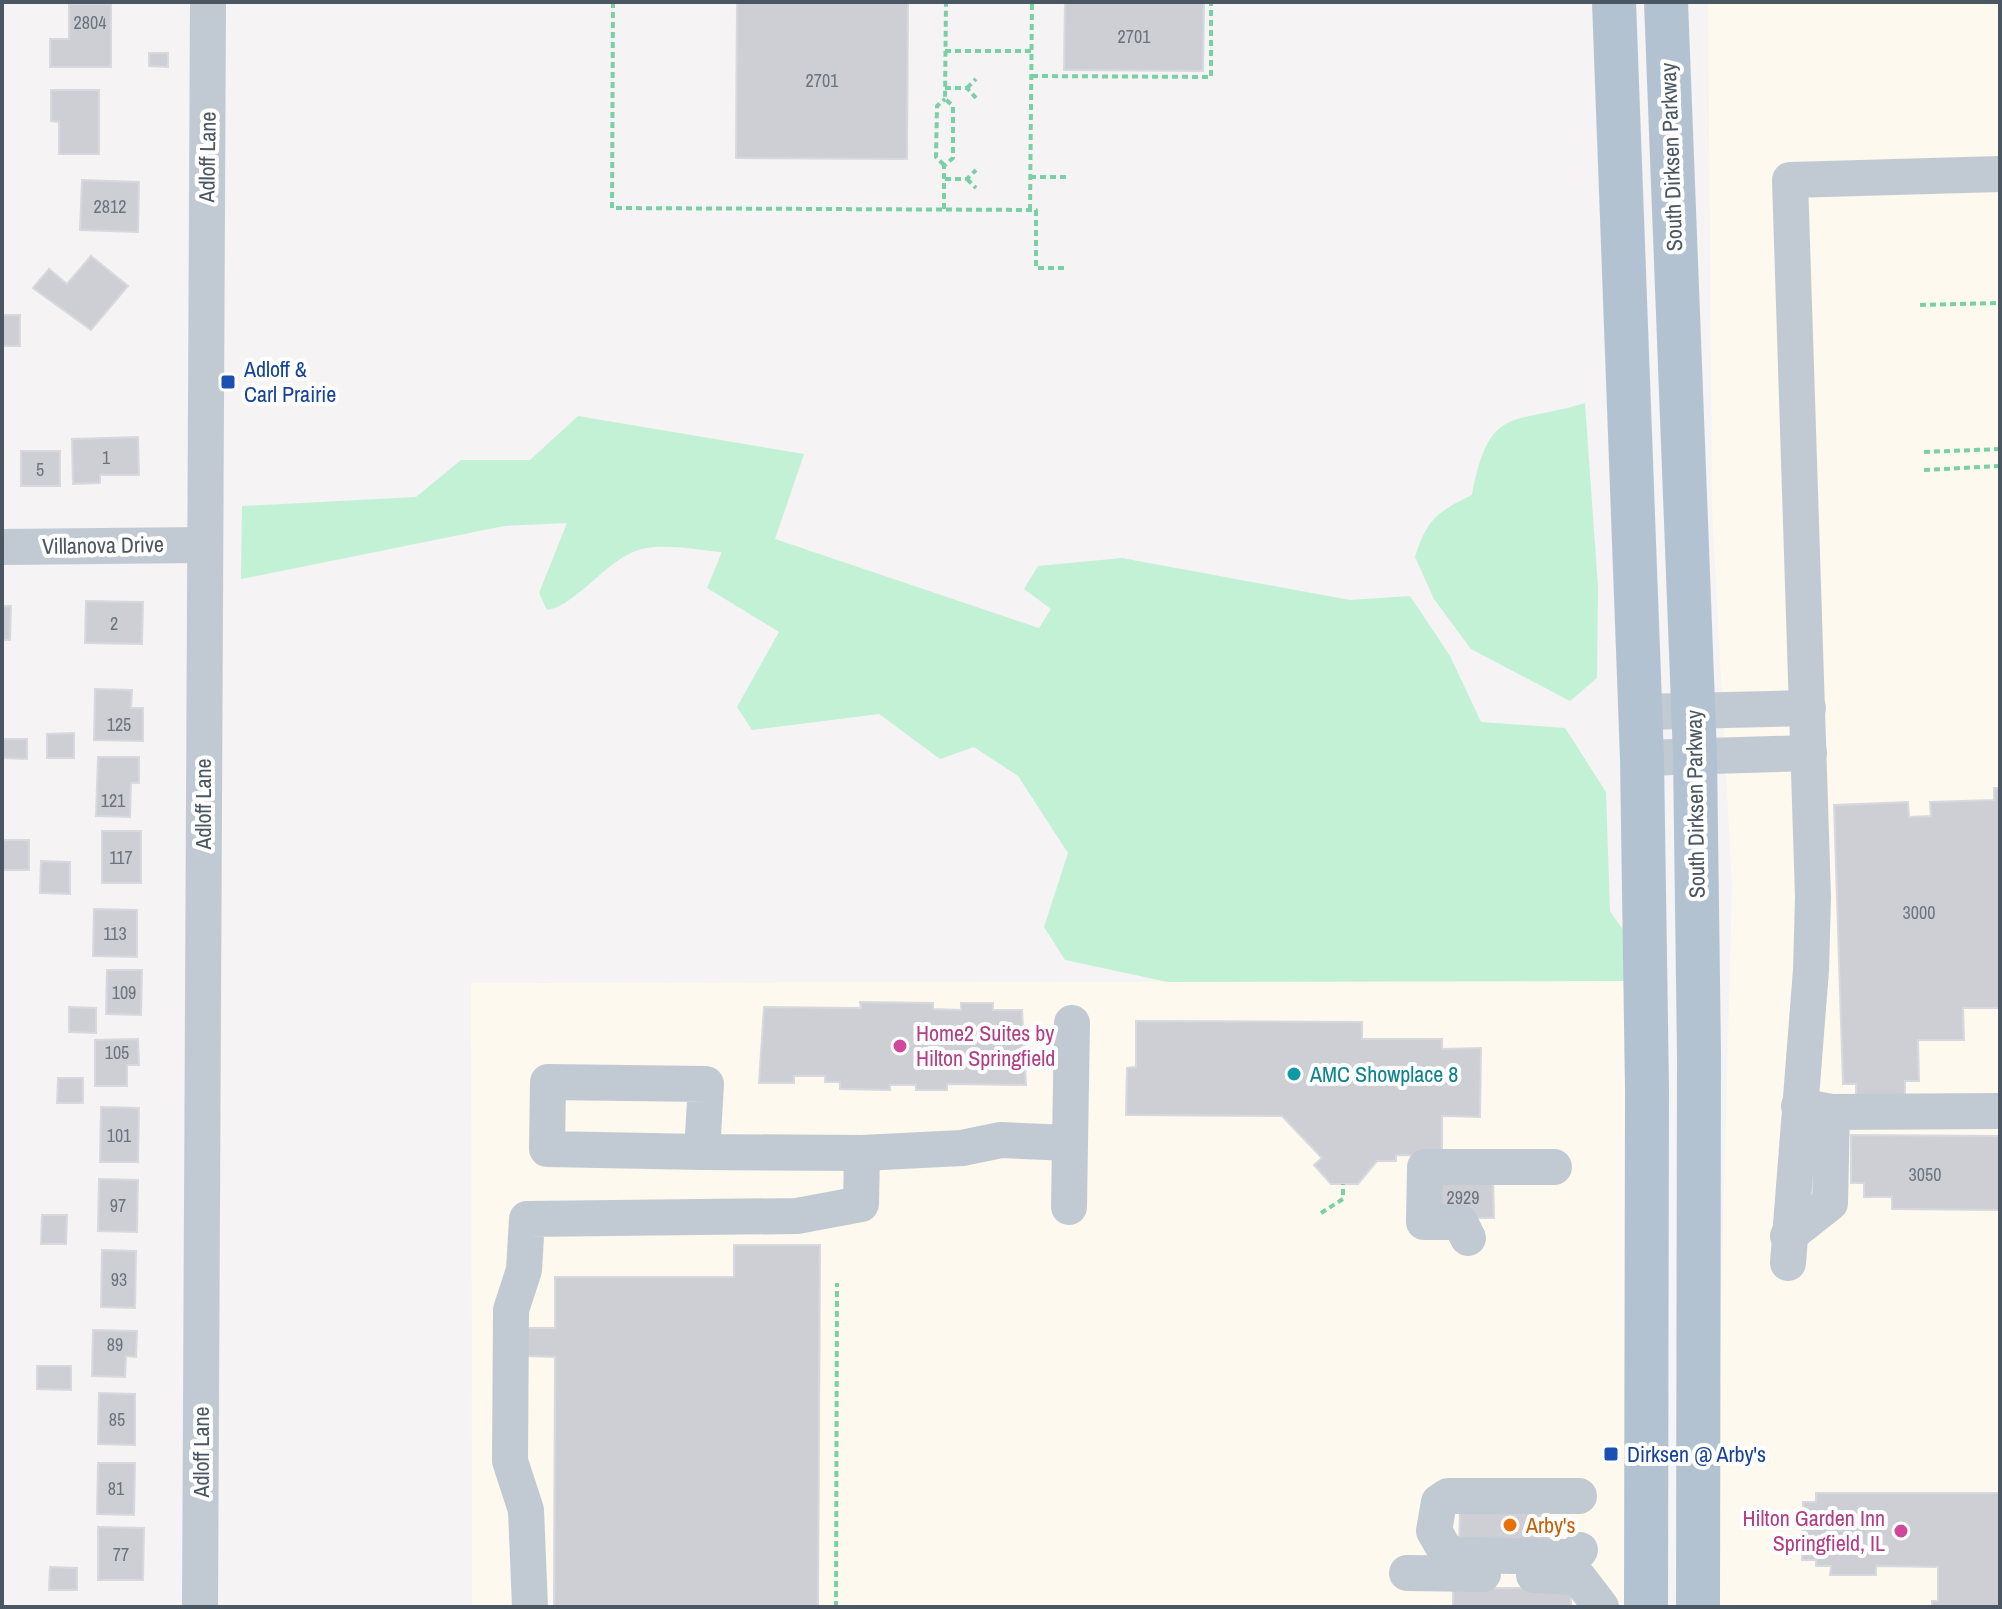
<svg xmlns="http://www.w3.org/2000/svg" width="2002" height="1609" viewBox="0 0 2002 1609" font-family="'Archivo Narrow',sans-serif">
<rect width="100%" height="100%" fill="#f5f3f3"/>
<!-- commercial -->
<g fill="#fdf9ef">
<polygon points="1708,2 2000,2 2000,1607 1713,1607 1732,886 1712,510"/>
<polygon points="1628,981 1628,1607 472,1607 471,983"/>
</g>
<!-- green -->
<g fill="#c3f1d5">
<path d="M1585,403L1598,587L1597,678L1570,701L1471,649L1434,599L1415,557C1427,519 1437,512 1472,495C1490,403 1511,426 1585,403Z"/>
<path d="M578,416L804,454L775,539L1039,628L1051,609L1024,589L1038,566L1122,558L1350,600L1410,596L1450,656L1481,722L1565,728L1606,792L1610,911L1628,937V981L1168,982L1065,960L1044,927L1068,853L1018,776L974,747L940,759L879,714L752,730L737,707L779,632L707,588L722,552C698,550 669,544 646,548C609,554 579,605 547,610L539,593L567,523L504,526L241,579L242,506L416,497L461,460H530Z"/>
</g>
<!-- building -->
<g fill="#cdcfd5" stroke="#d7d9de" stroke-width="2">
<polygon points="737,2 908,2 907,159 736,158"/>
<polygon points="1065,2 1204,2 1203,71 1064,70"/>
<polygon points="69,4 111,4 111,67 50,67 50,39 69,39"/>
<polygon points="149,53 168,53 168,67 149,66"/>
<polygon points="51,90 99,90 99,154 59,154 59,122 51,121"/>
<polygon points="82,180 139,182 138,232 80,230"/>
<polygon points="91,256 128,286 91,330 33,288 49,269 67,284"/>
<rect x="2" y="315" width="18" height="31"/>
<polygon points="138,437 139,475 100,475 100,483 73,484 72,439"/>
<rect x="21" y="451" width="39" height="35"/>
<polygon points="86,601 143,602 142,644 85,643"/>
<polygon points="2,606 11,606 10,640 2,640"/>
<polygon points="95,689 132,690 131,708 143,708 143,741 94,740"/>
<polygon points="74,733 74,758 47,758 47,734"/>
<polygon points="2,739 27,739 27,759 2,758"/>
<polygon points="98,757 139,757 139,783 131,783 130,817 96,816"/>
<polygon points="1994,788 2000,788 2000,1056 1999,1008 1963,1008 1964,1040 1918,1040 1919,1081 1905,1081 1905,1095 1856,1097 1856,1084 1843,1084 1834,805 1908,802 1909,817 1931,816 1930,802 1994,800"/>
<rect x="102" y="831" width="39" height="52"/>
<rect x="2" y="840" width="27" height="30"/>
<polygon points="41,861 70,862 70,894 40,893"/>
<polygon points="94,909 137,910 137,957 93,956"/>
<polygon points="107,970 142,970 141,1015 106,1014"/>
<polygon points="860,1002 933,1003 933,1009 961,1010 961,1003 993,1003 993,1010 1022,1010 1026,1085 947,1084 947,1090 916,1090 916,1085 890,1085 890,1090 840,1089 840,1082 825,1082 825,1076 794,1076 794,1083 759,1083 764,1007 861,1008"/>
<polygon points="69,1007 96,1008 96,1033 69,1032"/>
<polygon points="1136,1021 1362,1022 1362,1039 1442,1039 1442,1049 1481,1048 1480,1117 1442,1116 1442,1156 1396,1155 1396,1161 1377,1161 1358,1184 1331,1184 1314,1165 1322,1158 1282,1116 1126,1115 1127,1068 1136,1067"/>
<polygon points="138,1039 139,1065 127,1065 127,1086 95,1086 95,1040"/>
<polygon points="58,1078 83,1078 83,1103 57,1103"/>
<polygon points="101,1107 139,1108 138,1162 100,1162"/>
<polygon points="1851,1135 2000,1136 2000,1210 1892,1209 1892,1197 1864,1197 1864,1183 1851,1183"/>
<polygon points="1433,1176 1493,1176 1494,1218 1433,1218"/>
<polygon points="99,1179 138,1180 137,1232 98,1231"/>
<polygon points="42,1215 67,1215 66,1244 41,1244"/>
<polygon points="734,1245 820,1245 818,1607 554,1607 555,1357 525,1356 525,1328 555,1328 555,1277 734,1277"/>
<polygon points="102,1250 136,1251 135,1308 101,1307"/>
<polygon points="93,1330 137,1331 136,1357 126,1356 125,1377 92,1376"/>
<polygon points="37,1366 71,1366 71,1390 37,1389"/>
<polygon points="99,1393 135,1394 135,1445 98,1444"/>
<polygon points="98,1463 135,1463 134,1515 97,1514"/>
<polygon points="1816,1493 2000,1493 2000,1607 1932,1607 1932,1601 1938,1601 1938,1567 1876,1566 1876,1575 1830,1575 1831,1566 1816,1566 1816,1560 1802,1560 1803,1502 1816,1502"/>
<polygon points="1460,1508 1549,1510 1549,1520 1555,1520 1555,1534 1549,1534 1549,1545 1459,1544"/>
<polygon points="98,1527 144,1528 143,1580 98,1580"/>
<polygon points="50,1567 77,1568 77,1590 49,1590"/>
<rect x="1453" y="1588" width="118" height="19"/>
</g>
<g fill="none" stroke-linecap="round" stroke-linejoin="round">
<!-- path -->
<g stroke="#7ad0a6" stroke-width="4" stroke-dasharray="6 4" stroke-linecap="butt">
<polyline points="613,2 612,208 1036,210 1036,268 1065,268"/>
<polyline points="945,51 1032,51"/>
<polyline points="1032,76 1211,77 1211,2"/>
<polyline points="945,88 967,88 976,98"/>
<polyline points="967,88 976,79"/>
<polyline points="944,165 936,157 937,106 945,99"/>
<polyline points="1030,177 1067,177"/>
<polyline points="945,179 967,179 976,170"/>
<polyline points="967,179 976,188"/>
<polyline points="944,209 944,166 953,158 953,106 945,99 946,2"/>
<polyline points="1030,210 1032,2"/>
<polyline points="1920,305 1998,303"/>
<polyline points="1924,452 2000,449"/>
<polyline points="1924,470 2000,466"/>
<polyline points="1321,1213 1343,1199 1343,1184"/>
<polyline points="836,1607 837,1283"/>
</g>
<!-- minor -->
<g stroke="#c1cad2" stroke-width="36">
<polyline points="2,547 204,545"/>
<polyline points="1641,712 1808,708"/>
<polyline points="1642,758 1809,753"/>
<polyline points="1832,1112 2000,1111"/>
<polyline points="702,1152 547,1149 548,1082 706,1084 702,1152 862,1153"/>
<polyline points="1069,1207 1070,1143"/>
<polyline points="1788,1236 1830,1203 1832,1112 1799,1106"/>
<polyline points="1468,1238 1460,1222 1424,1222 1425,1167 1554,1167"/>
<polyline points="1788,1263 1811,970 1813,897 1790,180 2000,174"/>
<polyline points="1579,1496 1448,1496 1439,1502 1434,1531 1445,1550 1457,1555 1574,1557 1580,1550"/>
<polyline points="1407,1573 1483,1574"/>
<polyline points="1534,1575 1578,1577 1601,1607"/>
<polyline points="200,1607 208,2"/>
<polyline points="530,1607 526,1510 510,1461 511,1310 524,1270 527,1219 797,1216 861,1204 862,1153 962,1148 1001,1140 1070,1143 1072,1023"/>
</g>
<!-- major -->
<g stroke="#b3c2d1" stroke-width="44">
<polyline points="1614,2 1642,758 1647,1090 1646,1607"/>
<polyline points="1666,2 1695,756 1699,1055 1698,1607"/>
</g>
</g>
<!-- markers -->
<g fill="#1a4fb4" stroke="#fff" stroke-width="3">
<rect x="220" y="374" width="16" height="16" rx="4"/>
<rect x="1603" y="1446" width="16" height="16" rx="4"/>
</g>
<g fill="#d1479c" stroke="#fff" stroke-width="3">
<circle cx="900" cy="1046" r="8"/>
<circle cx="1901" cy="1531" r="8"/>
</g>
<circle fill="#0f9aa8" stroke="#fff" stroke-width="3" cx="1294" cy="1074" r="8"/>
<circle fill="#e8710a" stroke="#fff" stroke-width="3" cx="1510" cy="1525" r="8"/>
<g text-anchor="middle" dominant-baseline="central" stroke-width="8" stroke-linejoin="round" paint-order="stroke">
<!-- number labels -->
<g font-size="18" fill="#6b747e">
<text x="90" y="22">2804</text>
<text x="1134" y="36">2701</text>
<text x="822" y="80">2701</text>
<text x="110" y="206">2812</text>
<text x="106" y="457">1</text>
<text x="40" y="469">5</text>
<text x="114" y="623">2</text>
<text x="119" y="724">125</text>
<text x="113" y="800">121</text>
<text x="121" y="857">117</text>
<text x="1919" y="912">3000</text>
<text x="115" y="933">113</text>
<text x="124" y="992">109</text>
<text x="117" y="1052">105</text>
<text x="119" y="1135">101</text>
<text x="1925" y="1174">3050</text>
<text x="1463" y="1197">2929</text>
<text x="118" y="1205">97</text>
<text x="119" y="1279">93</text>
<text x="115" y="1344">89</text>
<text x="117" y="1419">85</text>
<text x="116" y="1488">81</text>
<text x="121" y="1554">77</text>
</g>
<!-- street labels -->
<g font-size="22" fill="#4a5661" stroke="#fff">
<text transform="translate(207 157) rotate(-89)">Adloff Lane</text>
<text transform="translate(1671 157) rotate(-92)">South Dirksen Parkway</text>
<text transform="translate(103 545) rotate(-1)">Villanova Drive</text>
<text transform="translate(203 804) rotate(-90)">Adloff Lane</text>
<text transform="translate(1695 804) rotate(-91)">South Dirksen Parkway</text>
<text transform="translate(201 1452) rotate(-90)">Adloff Lane</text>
</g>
<!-- transit labels -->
<g font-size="22" fill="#164399" stroke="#fff" text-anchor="start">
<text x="244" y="369">Adloff &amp;<tspan x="244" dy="25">Carl Prairie</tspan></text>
<text x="1627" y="1454">Dirksen @ Arby's</text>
</g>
<!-- hotel labels -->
<g font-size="22" fill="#b23c85" stroke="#fff" text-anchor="start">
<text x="916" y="1033">Home2 Suites by<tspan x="916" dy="25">Hilton Springfield</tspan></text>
<text x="1885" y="1518" text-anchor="end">Hilton Garden Inn<tspan x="1885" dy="25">Springfield, IL</tspan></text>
</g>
<!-- culture labels -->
<g font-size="22" fill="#0d838f" stroke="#fff" text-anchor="start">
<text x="1310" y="1074">AMC Showplace 8</text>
</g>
<!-- food labels -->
<g font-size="22" fill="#c56008" stroke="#fff" text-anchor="start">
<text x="1526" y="1525">Arby's</text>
</g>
</g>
<!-- border -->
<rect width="2002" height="1609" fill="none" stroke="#4a5661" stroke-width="8"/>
</svg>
